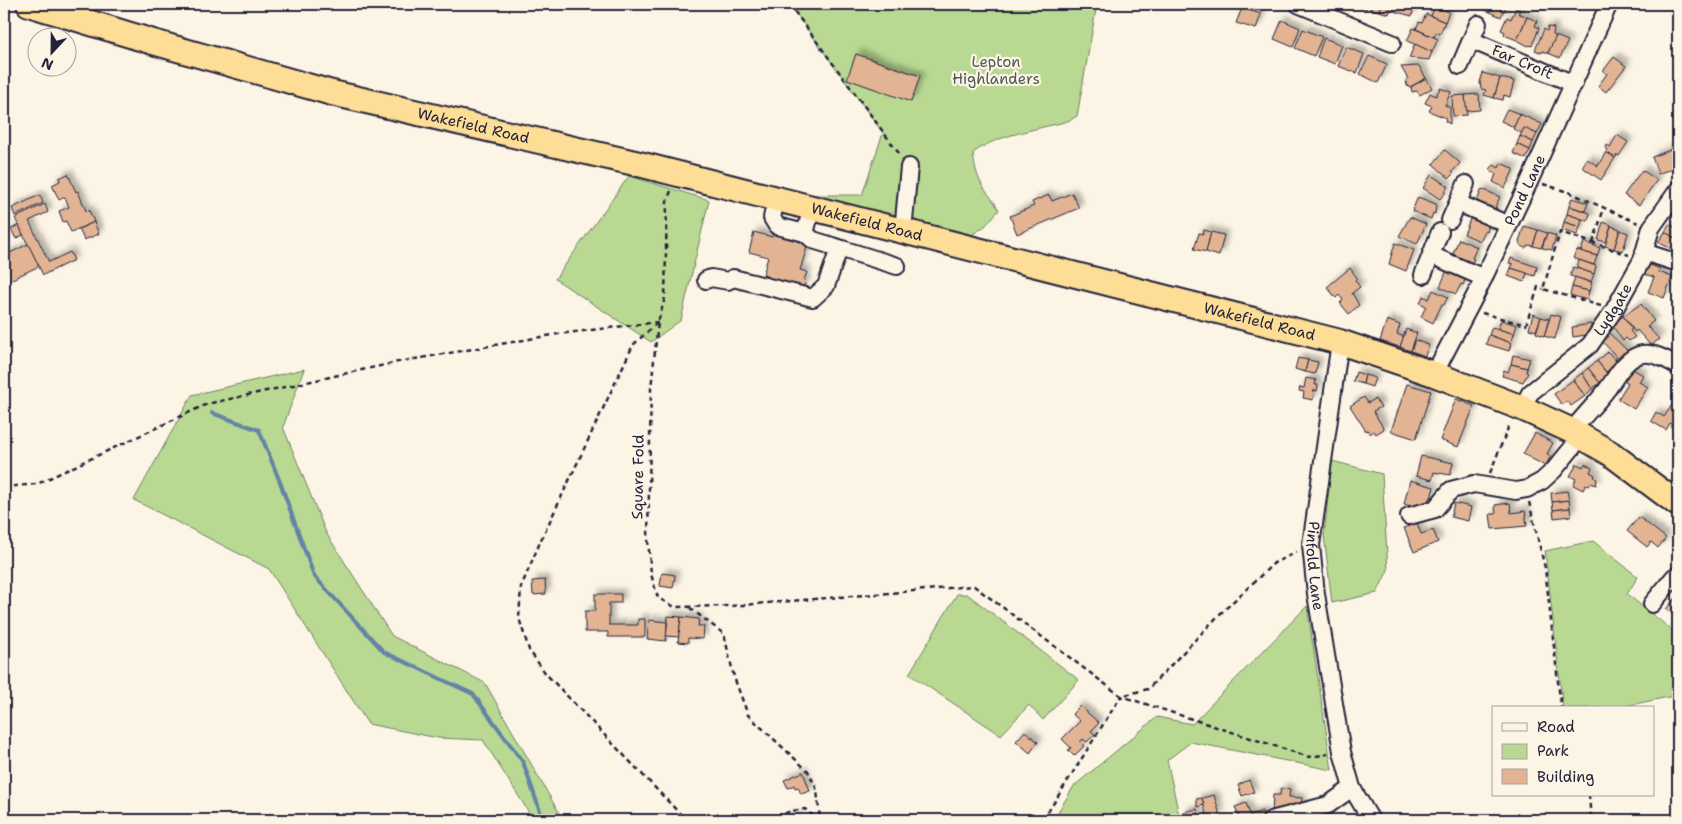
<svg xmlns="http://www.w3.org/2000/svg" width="1682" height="824" viewBox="0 0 1682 824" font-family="'Shantell Sans',sans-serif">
<defs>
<filter id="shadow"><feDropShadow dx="4.5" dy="-4.5" stdDeviation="2.5" flood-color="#0004"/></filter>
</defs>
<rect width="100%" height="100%" fill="#fcf5e5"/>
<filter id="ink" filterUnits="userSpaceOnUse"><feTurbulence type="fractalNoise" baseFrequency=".02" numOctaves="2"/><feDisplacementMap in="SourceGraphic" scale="10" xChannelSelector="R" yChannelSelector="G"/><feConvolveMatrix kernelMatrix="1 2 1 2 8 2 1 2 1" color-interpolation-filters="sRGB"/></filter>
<g filter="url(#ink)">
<!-- green -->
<g fill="#b9d992" stroke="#6e7e66">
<path d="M789,4H1097L1077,116C1067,123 1055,124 1043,127C1020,133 992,138 973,153C974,164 977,176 982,185C987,194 994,200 999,210L985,226L970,236L804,195H862L883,133Z"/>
<polygon points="629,176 709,200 681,320 651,342 555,279"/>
<polygon points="304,369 283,427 326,533 392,636 485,683 563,820 533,820 528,811 483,740 438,738 368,724 269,569 134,500 192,395"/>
<polygon points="1332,461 1382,474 1388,570 1377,593 1332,603 1324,535"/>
<polygon points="1593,541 1638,577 1627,594 1678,635 1678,695 1616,708 1563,708 1545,551"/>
<polygon points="957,594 967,594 1079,680 1043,720 1029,705 1001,735 909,674"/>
<polygon points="1307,606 1332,770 1191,742 1167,760 1180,820 1053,820 1074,786 1157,717 1192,724"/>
</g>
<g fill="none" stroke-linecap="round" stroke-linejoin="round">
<!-- stream -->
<polyline stroke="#6484a6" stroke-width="4" points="212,413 259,430 280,482 314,576 384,652 473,694 523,762 543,820"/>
</g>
<!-- building -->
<g fill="#e3b494" stroke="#22223b" filter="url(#shadow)">
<polygon points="1247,4 1267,4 1265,9"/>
<polygon points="1357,4 1368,4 1366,9 1357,6"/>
<polygon points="1370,4 1381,4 1379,11 1369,8"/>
<polygon points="1381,4 1392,4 1389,14 1379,11"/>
<polygon points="1395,4 1415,4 1412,16 1393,11"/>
<polygon points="1478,4 1493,4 1490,12 1477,6"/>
<polygon points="1493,4 1507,4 1501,17 1490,12"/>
<polygon points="1435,6 1449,12 1445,22 1431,16"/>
<polygon points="1242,8 1261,14 1256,29 1236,23"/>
<polygon points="1516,8 1520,10 1518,13 1527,17 1517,40 1504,35 1505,32 1501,30 1507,17 1511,19"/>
<polygon points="1426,14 1445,22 1440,34 1436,32 1434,37 1416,29 1419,22 1422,23"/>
<polygon points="1527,17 1537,21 1535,26 1539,28 1532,46 1529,45 1528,46 1517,40"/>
<polygon points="1282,20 1300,28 1293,47 1274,39"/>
<polygon points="1548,27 1554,28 1553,35 1556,36 1548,53 1543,51 1542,53 1535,50 1544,29 1547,31"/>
<polygon points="1413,28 1438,39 1432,52 1407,41"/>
<polygon points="1303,29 1322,37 1314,56 1295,48"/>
<polygon points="1556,36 1568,41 1560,58 1548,53"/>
<polygon points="1324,38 1342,45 1335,64 1317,57"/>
<polygon points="1415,44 1432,52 1429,60 1409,58"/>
<polygon points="1346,47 1364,54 1357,73 1338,66"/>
<polygon points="856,54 920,76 911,102 847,79"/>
<polygon points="1369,56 1387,64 1378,83 1360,74"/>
<polygon points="1614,57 1626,66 1606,92 1598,86 1607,74 1603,71"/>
<polygon points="1419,66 1426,78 1410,87 1407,86 1406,80 1408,79 1401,67"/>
<polygon points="1483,73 1500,78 1494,98 1484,95 1486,90 1481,89 1480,82"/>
<polygon points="1426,78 1432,88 1420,95 1417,91 1412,92 1411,87"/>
<polygon points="1500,78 1514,81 1510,97 1504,95 1503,100 1494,98"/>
<polygon points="1440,88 1451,92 1445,105 1450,108 1450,124 1445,121 1446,118 1429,111 1432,106 1425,103 1430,93 1436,96"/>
<polygon points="1479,94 1480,110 1466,111 1465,95"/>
<polygon points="1465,95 1467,115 1453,116 1452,96"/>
<polygon points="1507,109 1520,114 1514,127 1501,121"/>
<polygon points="1520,114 1542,124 1537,134 1524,128 1522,133 1513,129"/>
<polygon points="1524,128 1537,134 1533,142 1520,136"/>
<polygon points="1617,135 1628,142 1619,156 1617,155 1615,158 1606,152 1608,150 1605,148 1607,145 1610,147"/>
<polygon points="1520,136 1533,142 1530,150 1517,144"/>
<polygon points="1517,144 1530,150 1526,159 1513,153"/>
<polygon points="1677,147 1678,166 1658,174 1652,157"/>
<polygon points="1445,150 1460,163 1452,172 1454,173 1449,178 1433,164"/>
<polygon points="1606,152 1615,158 1601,180 1582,167 1587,159 1598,166"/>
<polygon points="1501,163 1514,169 1505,188 1493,182 1496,174 1492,172 1490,169 1494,165 1499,168"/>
<polygon points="1642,170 1657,180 1639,205 1624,195"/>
<polygon points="68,174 76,192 78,191 86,211 89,210 94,222 71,232 66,221 63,222 59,211 69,207 65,197 59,200 52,185 60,181 59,178"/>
<polygon points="1431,175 1448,186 1445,191 1446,192 1440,199 1423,188"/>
<polygon points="1482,189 1500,197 1495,207 1497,208 1494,214 1475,206"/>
<polygon points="1072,193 1079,208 1017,234 1010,216 1034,206 1032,202 1049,195 1052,201"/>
<polygon points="40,195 43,203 15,216 12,208"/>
<polygon points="1418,197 1436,204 1435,214 1433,213 1431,219 1412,211"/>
<polygon points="1572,198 1588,203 1585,211 1569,206"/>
<polygon points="45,204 48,212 29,221 49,262 70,252 74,260 43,275 15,218"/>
<polygon points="1569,206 1590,213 1588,221 1567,214"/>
<polygon points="1567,214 1582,219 1580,227 1564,222"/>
<polygon points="1410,217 1426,224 1417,244 1399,236"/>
<polygon points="1471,217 1489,225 1487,232 1485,231 1480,241 1464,234"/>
<polygon points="94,222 99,234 84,240 79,229"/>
<polygon points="1564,222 1580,227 1577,235 1562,230"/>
<polygon points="1603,222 1611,225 1606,242 1598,240"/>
<polygon points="1669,224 1678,229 1678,240 1665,232"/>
<polygon points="19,225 23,235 16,239 11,229"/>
<polygon points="1524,226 1538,230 1533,246 1529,245 1525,248 1521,246 1519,242"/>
<polygon points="1611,226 1620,229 1614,249 1605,246"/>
<polygon points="1204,230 1211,232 1206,252 1194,249 1199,233 1203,234"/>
<polygon points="1538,230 1547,233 1541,248 1533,246"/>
<polygon points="1620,230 1628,233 1623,251 1614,249"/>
<polygon points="754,232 772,237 773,234 808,244 800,270 807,272 804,280 807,283 798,289 768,280 769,277 763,275 768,257 749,252"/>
<polygon points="1211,232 1224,235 1219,256 1206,252"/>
<polygon points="1665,232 1678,240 1677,252 1658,242"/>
<polygon points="1547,233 1556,236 1552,250 1542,248"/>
<polygon points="1459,239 1477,247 1472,258 1474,259 1471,265 1452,256"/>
<polygon points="1584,242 1600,248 1597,256 1581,251"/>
<polygon points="1395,243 1414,250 1406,271 1389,264"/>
<polygon points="28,244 39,266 6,282 4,278 4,256"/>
<polygon points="1577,250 1597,256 1594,265 1573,258"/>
<polygon points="1511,258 1537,267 1535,276 1511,268 1513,264 1509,263"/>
<polygon points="1579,260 1596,266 1594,274 1577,268"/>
<polygon points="1648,264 1660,269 1659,272 1672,277 1664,298 1648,292 1654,277 1644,274"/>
<polygon points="1573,267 1594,274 1591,282 1570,276"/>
<polygon points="1350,268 1357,278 1355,280 1360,287 1352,293 1359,305 1349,314 1340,303 1343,300 1339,295 1336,298 1327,287"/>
<polygon points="1511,268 1527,273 1524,282 1508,276"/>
<polygon points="1447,270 1466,278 1463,285 1461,284 1456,294 1440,287"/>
<polygon points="1575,277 1592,283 1589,291 1572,287"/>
<polygon points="1572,287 1589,291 1587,300 1570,295"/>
<polygon points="1433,290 1448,297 1444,305 1442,304 1433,323 1421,317 1426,306 1420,303 1423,296 1429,299"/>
<polygon points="1641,304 1654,321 1647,326 1659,339 1651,346 1637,330 1635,332 1623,316"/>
<polygon points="1533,314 1541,317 1536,331 1529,329"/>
<polygon points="1551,314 1561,317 1555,339 1544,336"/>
<polygon points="1623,316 1632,329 1630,331 1635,337 1629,341 1626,338 1623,341 1612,325"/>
<polygon points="1541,317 1549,319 1544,336 1536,333"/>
<polygon points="1387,320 1400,325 1397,334 1404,337 1400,347 1380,341"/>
<polygon points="1501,320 1517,325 1514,334 1498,329"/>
<polygon points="1591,324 1593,334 1573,337 1572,327"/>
<polygon points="1492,327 1514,334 1511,343 1489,335"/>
<polygon points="1406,329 1417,333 1411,351 1400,347"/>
<polygon points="1609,333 1631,354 1618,363 1615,359 1617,357 1599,338 1606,336"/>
<polygon points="1489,335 1511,343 1509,351 1486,344"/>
<polygon points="1415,340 1429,345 1425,356 1411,351"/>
<polygon points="1608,352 1618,363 1606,372 1597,361"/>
<polygon points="1513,355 1530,359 1527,368 1511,364"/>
<polygon points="1298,358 1308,360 1305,372 1295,369"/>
<polygon points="1308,360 1318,362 1315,374 1305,372"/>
<polygon points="1597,361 1609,376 1600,383 1588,368"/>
<polygon points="1511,364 1527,368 1526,372 1528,373 1523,382 1502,376 1504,370 1508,372"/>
<polygon points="1629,367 1643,375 1639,382 1648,387 1634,409 1618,399 1628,383 1622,379"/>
<polygon points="1588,368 1600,383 1592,389 1582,373"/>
<polygon points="1356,372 1365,375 1363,384 1353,381"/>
<polygon points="1582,373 1592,389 1585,396 1573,380"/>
<polygon points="1365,375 1375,378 1372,387 1363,384"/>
<polygon points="1306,378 1316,380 1315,385 1318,385 1317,391 1314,390 1313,400 1303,398 1304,392 1299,391 1300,387 1304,388"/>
<polygon points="1573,380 1585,396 1571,406 1567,401 1562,405 1554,394"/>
<polygon points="1407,384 1431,391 1416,439 1391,431"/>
<polygon points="1364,397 1368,403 1375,399 1381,407 1373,411 1384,429 1376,434 1374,431 1370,434 1368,430 1366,431 1350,406"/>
<polygon points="1456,399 1474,406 1458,447 1440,440"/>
<polygon points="1674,402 1678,405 1678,425 1677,427 1670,423 1666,430 1651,421 1656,412 1664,417"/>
<polygon points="1535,433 1553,443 1547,454 1551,456 1545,466 1523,454"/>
<polygon points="1421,456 1453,463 1450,475 1434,472 1432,480 1416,476"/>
<polygon points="1577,464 1583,467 1585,464 1592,468 1590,472 1595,475 1594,477 1597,479 1596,485 1591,483 1589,486 1586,484 1583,490 1573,485 1576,479 1570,476"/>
<polygon points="1410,480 1434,487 1431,498 1429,498 1425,510 1404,504"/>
<polygon points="1567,491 1569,500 1552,502 1551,493"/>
<polygon points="1569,500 1570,508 1553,510 1552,502"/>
<polygon points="1454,503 1471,507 1468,521 1451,517"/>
<polygon points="1510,503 1511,513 1525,511 1527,526 1492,529 1490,514 1496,514 1495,505"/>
<polygon points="1570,508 1571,516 1554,518 1553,510"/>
<polygon points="1639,517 1666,538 1658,548 1651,542 1647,547 1627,531"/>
<polygon points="1417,523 1421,534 1433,530 1438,542 1414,552 1404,528"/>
<polygon points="662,573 675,575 673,588 660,586"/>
<polygon points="545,580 546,594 533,595 532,581"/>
<polygon points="595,594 621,594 621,603 609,603 609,625 638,625 638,619 645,619 645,637 608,637 608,632 585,632 585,611 595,611"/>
<polygon points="1675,599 1678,601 1678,616 1677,618 1666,609"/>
<polygon points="668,616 681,617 679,637 666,636"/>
<polygon points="681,617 699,619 698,626 704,626 703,639 688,638 688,643 678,642"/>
<polygon points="649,620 667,622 666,641 647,639"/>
<polygon points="1080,706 1099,723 1091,731 1095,734 1087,742 1083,739 1080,742 1084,746 1074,756 1068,750 1071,748 1062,739 1080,721 1072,714"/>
<polygon points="1025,731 1038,742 1030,753 1016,741"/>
<polygon points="803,772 810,791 801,794 798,787 795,788 794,785 788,788 784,780"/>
<polygon points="1249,780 1254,792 1242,796 1238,785"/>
<polygon points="1281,788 1290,789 1289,797 1302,798 1301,809 1272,814 1273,795 1280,795"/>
<polygon points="1214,795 1220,815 1207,818 1202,798"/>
<polygon points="1202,798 1204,805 1198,807 1196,799"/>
<polygon points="1246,803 1250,815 1262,811 1265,820 1240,820 1235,807"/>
<polygon points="1197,809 1200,820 1185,820 1183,812"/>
<polygon points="796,816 797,820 780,820"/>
</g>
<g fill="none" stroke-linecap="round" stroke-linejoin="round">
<defs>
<g id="minor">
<polyline points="1298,4 1392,43"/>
<path id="s1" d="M1471,40L1574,84"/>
<polyline points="1460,66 1478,24"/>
<polyline points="776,199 772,218 777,226 805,233"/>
<polyline points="1458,203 1509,225"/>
<polyline points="812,208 805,233 813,240 897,266"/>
<polyline points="1450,220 1466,184"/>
<polyline points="903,231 909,167"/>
<polyline points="1644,252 1678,263"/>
<polyline points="1431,255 1484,278"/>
<polyline points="1423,275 1440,232"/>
<polyline points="706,280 711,278 728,281 733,278 813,298 826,286 839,249"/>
<path id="s2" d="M1340,342L1311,545L1316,594L1342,752L1352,788L1371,820"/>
<path id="s3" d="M1434,374L1476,294L1530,180L1609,4"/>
<path id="s4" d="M1522,408L1530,393L1590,345L1614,310L1642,260L1651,228L1678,190"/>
<path d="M1572,431C1582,417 1594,406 1605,392C1615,380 1624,358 1642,354C1654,352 1667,360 1678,366"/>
<polyline points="1409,516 1435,509 1451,490 1474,484 1516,491 1527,489 1542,481 1554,470 1581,437"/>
<polyline points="1652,604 1674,577 1678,576"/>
<polyline points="1271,820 1328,805 1352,788"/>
</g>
<g id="highway">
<path id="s5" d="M29,4L153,42L332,93L639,164L1340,342L1434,374L1522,408L1572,431L1610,453L1678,504"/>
</g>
</defs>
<!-- minor casing -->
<use href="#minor" stroke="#22223b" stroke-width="20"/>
<!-- highway casing -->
<use href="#highway" stroke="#22223b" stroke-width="28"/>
<!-- path -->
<g stroke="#22223b" stroke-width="2.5" stroke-dasharray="5 4" stroke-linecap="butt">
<polyline points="789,4 901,156"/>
<polyline points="1543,184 1571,193 1638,223"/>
<polyline points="671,191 667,201 665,298 658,322 651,389 648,539 651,574 658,598 675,607 730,606 974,586 1121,696 1148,689 1220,614 1274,563 1297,552"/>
<polyline points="1593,243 1604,208"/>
<polyline points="1601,306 1543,289 1560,232 1629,255"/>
<polyline points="1482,313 1526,325 1538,287 1543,289"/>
<polyline points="657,323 633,345 541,540 521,587 519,618 529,650 546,674 686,820"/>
<polyline points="1490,473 1510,423"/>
<polyline points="4,487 37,484 207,404 398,362 558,334 658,322"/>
<polyline points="1529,502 1545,568 1561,708"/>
<polyline points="690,608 724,634 734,677 748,715 808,771 817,790 820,820"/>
<polyline points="1589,795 1591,820"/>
<polyline points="768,820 791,811 805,809 815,818 816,820"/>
<polyline points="1043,820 1121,696 1309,757 1328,754"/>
</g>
<!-- minor -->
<use href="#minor" stroke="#fcf5e5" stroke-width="16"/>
<!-- highway -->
<use href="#highway" stroke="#fedd96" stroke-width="24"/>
</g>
</g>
<g text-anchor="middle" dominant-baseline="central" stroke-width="4.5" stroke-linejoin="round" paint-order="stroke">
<!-- park labels -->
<g font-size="15" fill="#4f5955" stroke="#fcf5e5">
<text x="996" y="62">Lepton<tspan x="996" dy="17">Highlanders</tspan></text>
</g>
<!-- street labels -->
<g font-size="15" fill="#22223b" stroke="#fcf5e5">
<text stroke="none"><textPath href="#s1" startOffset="56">Far Croft</textPath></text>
<text stroke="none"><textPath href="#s5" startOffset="461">Wakefield Road</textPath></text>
<text stroke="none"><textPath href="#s3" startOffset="205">Pond Lane</textPath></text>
<text stroke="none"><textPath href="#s5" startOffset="866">Wakefield Road</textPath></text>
<text stroke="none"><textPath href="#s4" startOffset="136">Lydgate</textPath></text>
<text stroke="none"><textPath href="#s5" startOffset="1271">Wakefield Road</textPath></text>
<text transform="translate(638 477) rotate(-89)">Square Fold</text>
<text stroke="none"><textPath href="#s2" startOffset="226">Pinfold Lane</textPath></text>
</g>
</g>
<!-- margin -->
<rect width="1682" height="824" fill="none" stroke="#fcf5e5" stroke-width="20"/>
<rect x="10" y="10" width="1662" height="804" fill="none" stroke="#22223b" stroke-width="2" filter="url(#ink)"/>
<!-- legend -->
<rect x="1492" y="706" width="162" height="90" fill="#fcf5e5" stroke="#a5a1a1"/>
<rect x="1502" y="723" width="25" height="8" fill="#fcf5e5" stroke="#a5a1a1"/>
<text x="1537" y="732" font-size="15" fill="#22223b">Road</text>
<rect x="1502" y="744" width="25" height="15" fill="#b9d992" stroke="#a5a1a1"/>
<text x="1537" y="756" font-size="15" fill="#22223b">Park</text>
<rect x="1502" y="769" width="25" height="15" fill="#e3b494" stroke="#a5a1a1"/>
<text x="1537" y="782" font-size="15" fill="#22223b">Building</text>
<!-- north arrow -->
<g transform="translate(52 52) rotate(202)"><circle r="24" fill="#fcf5e5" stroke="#a5a1a1"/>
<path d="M0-4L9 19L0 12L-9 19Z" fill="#22223b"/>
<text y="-8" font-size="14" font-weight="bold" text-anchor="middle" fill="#22223b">N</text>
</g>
</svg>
